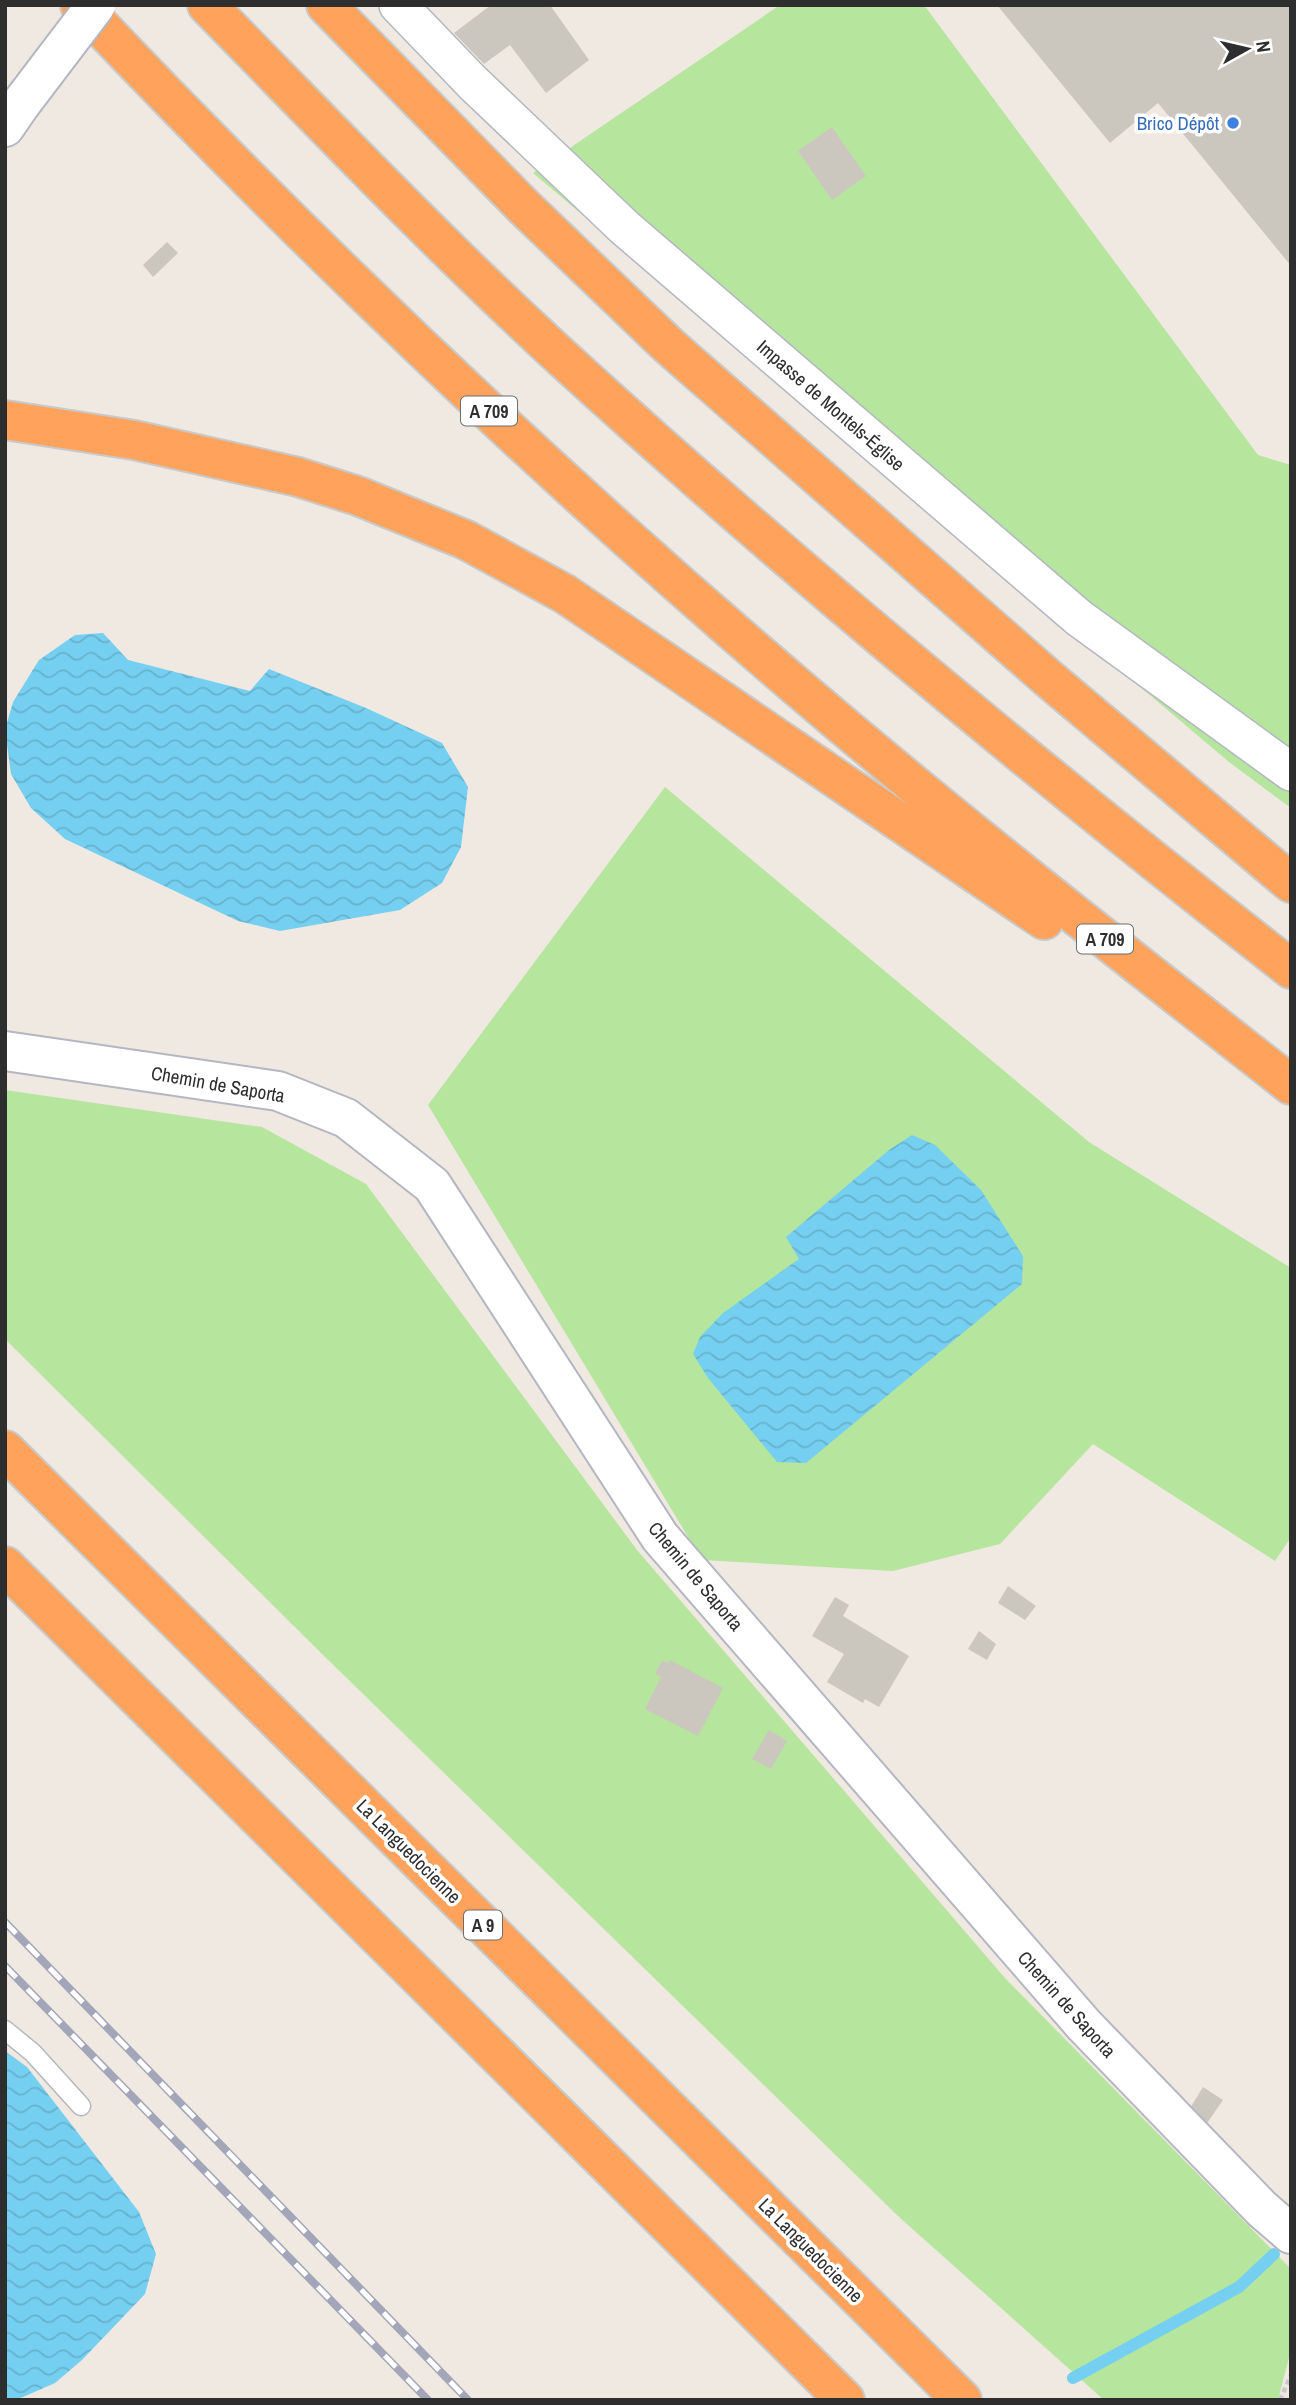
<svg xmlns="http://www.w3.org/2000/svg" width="1296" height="2405" viewBox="0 0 1296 2405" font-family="'Archivo Narrow',sans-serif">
<defs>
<pattern id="water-waves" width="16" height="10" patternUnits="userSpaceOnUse" patternTransform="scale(1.75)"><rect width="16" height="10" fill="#75cff0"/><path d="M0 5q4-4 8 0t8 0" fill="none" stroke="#66b2ce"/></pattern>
</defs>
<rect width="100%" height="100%" fill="#efe9e1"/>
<!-- grass -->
<g fill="#b6e59e">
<polygon points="780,5 924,5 1258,455 1291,465 1291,808 1229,762 533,173"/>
<polygon points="665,787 1089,1142 1291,1268 1291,1537 1275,1561 1093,1444 1000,1544 893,1571 702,1560 428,1105"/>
<polygon points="5,1090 262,1127 366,1184 637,1550 1005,1978 1291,2269 1291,2350 1278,2400 1104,2400 898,2216 317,1649 5,1339"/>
</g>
<!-- water -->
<g fill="url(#water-waves)">
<polygon points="103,633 128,660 250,691 269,669 366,708 442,743 468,787 461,847 442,883 400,910 280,931 238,921 65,839 31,808 11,774 5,730 13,702 39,660 75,635"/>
<polygon points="912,1135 935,1145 981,1190 1023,1256 1022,1284 806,1463 777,1462 708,1378 693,1354 700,1337 723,1313 799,1259 786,1237 889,1150"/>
<polygon points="5,2051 27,2067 139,2212 156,2254 145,2294 82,2360 55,2383 16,2400 5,2400"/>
</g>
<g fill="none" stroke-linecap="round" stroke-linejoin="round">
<!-- stream -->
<polyline stroke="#75cff0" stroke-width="12" points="1073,2378 1239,2287 1274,2254"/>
</g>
<!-- building -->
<g fill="#cbc7bf">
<polygon points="491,5 550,5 589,60 546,93 510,45 484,64 454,33"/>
<polygon points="997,5 1291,5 1291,266 1158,103 1110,143"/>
<polygon points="832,127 866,176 832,200 798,151"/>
<polygon points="167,242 178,253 153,277 143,265"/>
<polygon points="1008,1586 1036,1606 1025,1620 998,1603"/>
<polygon points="835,1597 849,1605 843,1616 909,1656 879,1707 865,1699 863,1703 827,1682 844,1654 812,1636"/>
<polygon points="979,1631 996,1644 987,1660 968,1649"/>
<polygon points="662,1660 668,1663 670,1660 723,1688 698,1736 645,1709 661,1677 655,1674"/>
<polygon points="769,1730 787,1741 771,1769 752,1759"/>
<polygon points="1203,2087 1223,2100 1205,2126 1186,2115"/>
</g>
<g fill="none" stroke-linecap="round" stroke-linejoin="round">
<defs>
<polyline id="lane" points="5,2030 33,2053 81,2106"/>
<polyline id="street" points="398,5 472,82 624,227 1079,618 1291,772"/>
<g id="secondary">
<polyline points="5,127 20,105"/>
<polyline points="5,1051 278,1091 346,1118 432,1185 660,1537 1084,2025 1262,2209 1291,2234"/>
</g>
<g id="highway">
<path d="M80,5C310,248 553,479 808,696C965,830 1128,957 1291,1085"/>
<path d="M207,5C323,123 437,243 559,355C794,570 1040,773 1291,969"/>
<polyline points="326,5 524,207 668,345 1049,679 1291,883"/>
<polyline points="5,420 134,440 298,477 358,496 466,540 565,594 1044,920"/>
<polyline points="5,1450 962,2400"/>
<polyline points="5,1566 845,2400"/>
</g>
</defs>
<!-- lane casing -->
<use href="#lane" stroke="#b4b7c1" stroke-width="21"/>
<!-- street casing -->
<use href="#street" stroke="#b4b7c1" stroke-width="40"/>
<!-- secondary casing -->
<use href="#secondary" stroke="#b4b7c1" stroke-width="42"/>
<!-- highway casing -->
<use href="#highway" stroke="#c9c9c9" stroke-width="42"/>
<!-- path -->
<polyline stroke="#c9c9c9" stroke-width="4.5" stroke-dasharray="5 3.5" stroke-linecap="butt" points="1280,2400 1291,2375"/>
<!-- lane -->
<use href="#lane" stroke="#fff" stroke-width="18"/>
<!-- street -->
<use href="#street" stroke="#fff" stroke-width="37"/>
<!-- secondary -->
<use href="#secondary" stroke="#fff" stroke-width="38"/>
<!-- highway -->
<use href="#highway" stroke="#ffa35c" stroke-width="38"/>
<defs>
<g id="rail">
<polyline points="5,1922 468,2400"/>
<polyline points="5,1966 428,2400"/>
</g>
</defs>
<!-- rail casing -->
<use href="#rail" stroke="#a3a6b8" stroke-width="8"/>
<!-- rail -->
<use href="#rail" stroke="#fff" stroke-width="5" stroke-dasharray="16" stroke-linecap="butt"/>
<defs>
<polyline id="secondary-bridge" points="20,105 96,5"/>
</defs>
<!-- secondary-bridge casing -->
<use href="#secondary-bridge" stroke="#b4b7c1" stroke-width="42" stroke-linecap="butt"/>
<!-- secondary-bridge -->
<use href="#secondary-bridge" stroke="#fff" stroke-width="38"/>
</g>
<!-- markers -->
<circle fill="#3f7fe0" stroke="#fff" stroke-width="2.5" cx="1233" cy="123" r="7"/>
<g text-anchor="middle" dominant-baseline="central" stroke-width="7" stroke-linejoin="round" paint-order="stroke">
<!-- shield labels -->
<g fill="#fff" stroke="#6d6d6d" stroke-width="2">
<rect x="461" y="396.5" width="56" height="29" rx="5"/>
<rect x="1077" y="924.5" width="56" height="29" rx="5"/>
<rect x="464" y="1910.5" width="38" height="29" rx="5"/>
</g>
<g font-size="18" font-weight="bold" fill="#2e2e2e">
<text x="489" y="411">A 709</text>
<text x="1105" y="939">A 709</text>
<text x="483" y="1925">A 9</text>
</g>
<!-- shop labels -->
<g font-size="19" fill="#366cbe" stroke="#fff" text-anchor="end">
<text x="1219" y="123">Brico Dépôt</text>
</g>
<!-- street labels -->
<g font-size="19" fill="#2e2e2e" stroke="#fff">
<text transform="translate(831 405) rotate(41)">Impasse de Montels-Église</text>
<text transform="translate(218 1084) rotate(10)">Chemin de Saporta</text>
<text transform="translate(696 1576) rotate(50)">Chemin de Saporta</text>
<text transform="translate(409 1851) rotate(45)">La Languedocienne</text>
<text transform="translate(1067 2004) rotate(48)">Chemin de Saporta</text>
<text transform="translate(811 2250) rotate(45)">La Languedocienne</text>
</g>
</g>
<!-- border -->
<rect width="1296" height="2405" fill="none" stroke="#2e2e2e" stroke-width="14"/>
<!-- north arrow -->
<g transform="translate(1247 49) rotate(82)" stroke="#ffffff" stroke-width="5" paint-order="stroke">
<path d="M0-5L12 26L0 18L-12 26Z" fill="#2e2e2e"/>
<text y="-10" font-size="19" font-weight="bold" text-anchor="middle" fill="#2e2e2e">N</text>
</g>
</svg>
